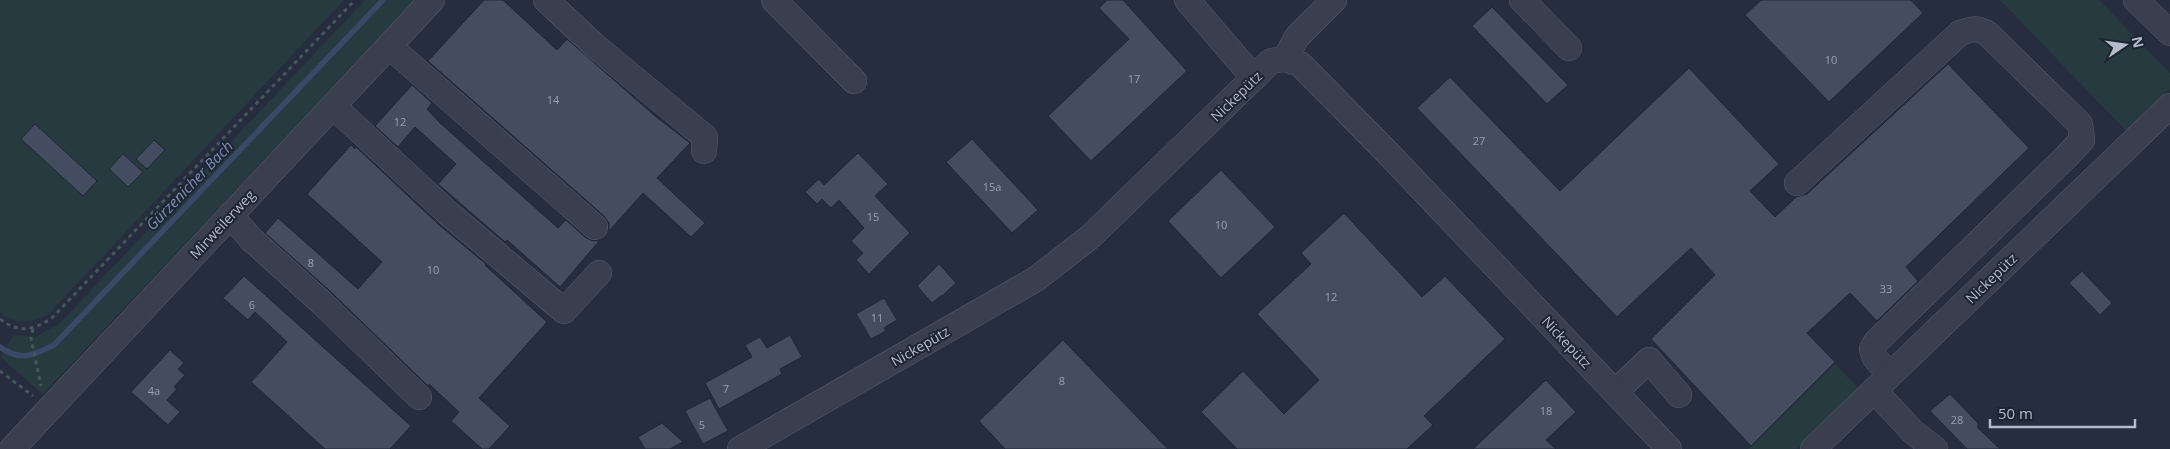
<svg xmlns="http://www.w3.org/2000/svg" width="2170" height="449" viewBox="0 0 2170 449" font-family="'Open Sans',sans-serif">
<rect width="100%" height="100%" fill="#252d3e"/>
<!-- green -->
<g fill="#273a3f">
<path d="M0,0H344L48,315C30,322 16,326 0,313Z"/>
<polygon points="365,0 415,0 43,394 0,357 14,335 35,337 59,324"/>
<polygon points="2000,0 2099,0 2170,73 2170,89 2127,132"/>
<polygon points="1835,364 1860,390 1797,449 1748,449"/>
</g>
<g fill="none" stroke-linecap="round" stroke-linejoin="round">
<!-- stream -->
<path stroke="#3a4967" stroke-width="5.5" d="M0,347C20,362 34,355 54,345L383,0"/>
</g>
<!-- building -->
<g fill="#444d60" stroke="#1f2635">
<polygon points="484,0 503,0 557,50 567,39 655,116 690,143 657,178 705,223 691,237 643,193 609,231 609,223 604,216 428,61"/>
<polygon points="1107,0 1123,0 1187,71 1091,161 1048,116 1129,39 1099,8"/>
<polygon points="1761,0 1911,0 1923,13 1829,102 1745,15"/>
<polygon points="1492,7 1568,85 1547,104 1472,26"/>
<polygon points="1948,64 2029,148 1906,267 1918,281 1877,321 1850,293 1807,333 1835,362 1751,446 1651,339 1715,275 1691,248 1617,317 1417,108 1450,77 1560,191 1689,68 1779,164 1750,191 1775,217 1796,197 1807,194"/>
<polygon points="412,85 432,103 427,109 439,122 558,228 566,220 586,238 593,241 600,240 560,287 507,240 505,242 438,184 456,164 415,127 398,147 375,126"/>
<polygon points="35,124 97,181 83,196 21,139"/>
<polygon points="972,139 1038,210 1012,233 946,162"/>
<polygon points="154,140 165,150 147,169 136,159"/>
<polygon points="351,145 355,149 356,147 438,224 486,264 485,265 547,322 479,398 510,426 489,449 482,449 451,421 459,412 429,384 428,386 331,292 265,233 278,218 358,289 382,262 307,194"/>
<polygon points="858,153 888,184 875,196 910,233 869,274 856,260 863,253 851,241 864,228 839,200 831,208 822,199 817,204 805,192 819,179 824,185"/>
<polygon points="123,154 143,172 128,187 109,169"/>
<polygon points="1221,170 1275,227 1221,278 1168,221"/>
<polygon points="1344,213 1422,297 1445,276 1505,339 1424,416 1433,425 1407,449 1237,449 1201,412 1243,371 1284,414 1319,380 1257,314 1311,264 1301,253"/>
<polygon points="939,264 956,283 942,296 942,295 932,303 917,286"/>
<polygon points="2082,271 2112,303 2100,315 2069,283"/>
<polygon points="244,276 411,426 390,449 325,449 251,382 287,342 255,312 248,320 223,298"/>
<polygon points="884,298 897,320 884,328 886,331 871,339 856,314"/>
<polygon points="790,335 802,357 780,369 782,374 719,409 705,383 752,357 745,345 760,337 767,348"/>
<polygon points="1063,340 1168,449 1005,449 979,421"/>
<polygon points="170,350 184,363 178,369 185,375 174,387 177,389 167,400 180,412 168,425 131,392"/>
<polygon points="1546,380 1576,412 1546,440 1556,449 1473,449"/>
<polygon points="1950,394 1978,423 1978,428 2000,449 1967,449 1930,411"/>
<polygon points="710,398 728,431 703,444 685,411"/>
<polygon points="662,423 683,442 670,449 645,449 638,437"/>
</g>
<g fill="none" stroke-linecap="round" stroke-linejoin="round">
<defs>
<g id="minor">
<polyline points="546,0 595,46 705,137 704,151"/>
<polyline points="774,0 854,81"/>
<polyline points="1187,0 1254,78"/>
<polyline points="1522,0 1569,48"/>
<polyline points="2136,0 2170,33"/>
<polyline points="389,46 595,227"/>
<polyline points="1285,59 1297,37 1334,0"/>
<polyline points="333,106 448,213 564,311 599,273"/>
<path d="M1797,183L1960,33C1971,29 1977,27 1988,34L2080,124L2082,140L2064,159L1876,342L1872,349L1875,358L1890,375"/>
<polyline points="230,215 252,240 321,302 419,397"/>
<polyline points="1874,390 1913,432 1935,449"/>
<polyline points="1615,392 1649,360 1679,395"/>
<polyline points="12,449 432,0"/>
<polyline points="740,449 1036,279 1090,237 1271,61 1285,59 1300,64 1384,149 1669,449"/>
<polyline points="1813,449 2170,106"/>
</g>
</defs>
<!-- minor casing -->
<use href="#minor" stroke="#575d6c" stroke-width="26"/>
<!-- path -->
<g stroke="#45575c" stroke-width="3" stroke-dasharray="4 4" stroke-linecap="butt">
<path d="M0,319C20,334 31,330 51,319L355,0"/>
<polyline points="33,329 31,338 41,386"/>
<polyline points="0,371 33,396"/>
</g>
<!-- minor -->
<use href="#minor" stroke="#393f4e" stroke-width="25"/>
</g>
<g text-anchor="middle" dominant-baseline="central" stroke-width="4" stroke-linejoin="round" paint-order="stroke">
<!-- number labels -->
<g font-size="11" fill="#99a0af">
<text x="1831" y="59">10</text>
<text x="1134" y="78">17</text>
<text x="553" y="99">14</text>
<text x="400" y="121">12</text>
<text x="1479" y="140">27</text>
<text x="992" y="186">15a</text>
<text x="873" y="216">15</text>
<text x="1221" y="224">10</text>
<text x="311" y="262">8</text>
<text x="433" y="269">10</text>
<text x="1886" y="288">33</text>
<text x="1331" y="296">12</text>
<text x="252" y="304">6</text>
<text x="877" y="317">11</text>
<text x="1062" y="380">8</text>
<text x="726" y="388">7</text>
<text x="154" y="390">4a</text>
<text x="1546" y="410">18</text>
<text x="1957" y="419">28</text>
<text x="702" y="424">5</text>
</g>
<!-- street labels -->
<g font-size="14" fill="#b5bbc9" stroke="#1d2433">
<text transform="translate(1236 96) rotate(-44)">Nickepütz</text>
<text transform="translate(222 224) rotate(-47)">Mirweilerweg</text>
<text transform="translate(1991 278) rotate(-44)">Nickepütz</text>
<text transform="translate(1567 342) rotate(47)">Nickepütz</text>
<text transform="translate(920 346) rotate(-30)">Nickepütz</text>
</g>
<!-- water labels -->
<g font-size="15" font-style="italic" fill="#7c8eb1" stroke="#1d2433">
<text transform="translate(189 185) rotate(-46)">Gürzenicher Bach</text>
</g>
</g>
<!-- north arrow -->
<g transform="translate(2125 45) rotate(77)" stroke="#1d2433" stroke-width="4" paint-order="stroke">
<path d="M0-4L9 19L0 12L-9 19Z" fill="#b5bbc9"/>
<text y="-8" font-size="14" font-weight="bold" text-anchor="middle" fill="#b5bbc9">N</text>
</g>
<!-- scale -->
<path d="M1990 419v8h145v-8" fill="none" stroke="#b5bbc9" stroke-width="2.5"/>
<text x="1998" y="419" font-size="15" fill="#b5bbc9" stroke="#1d2433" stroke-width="4" paint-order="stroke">50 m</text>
</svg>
